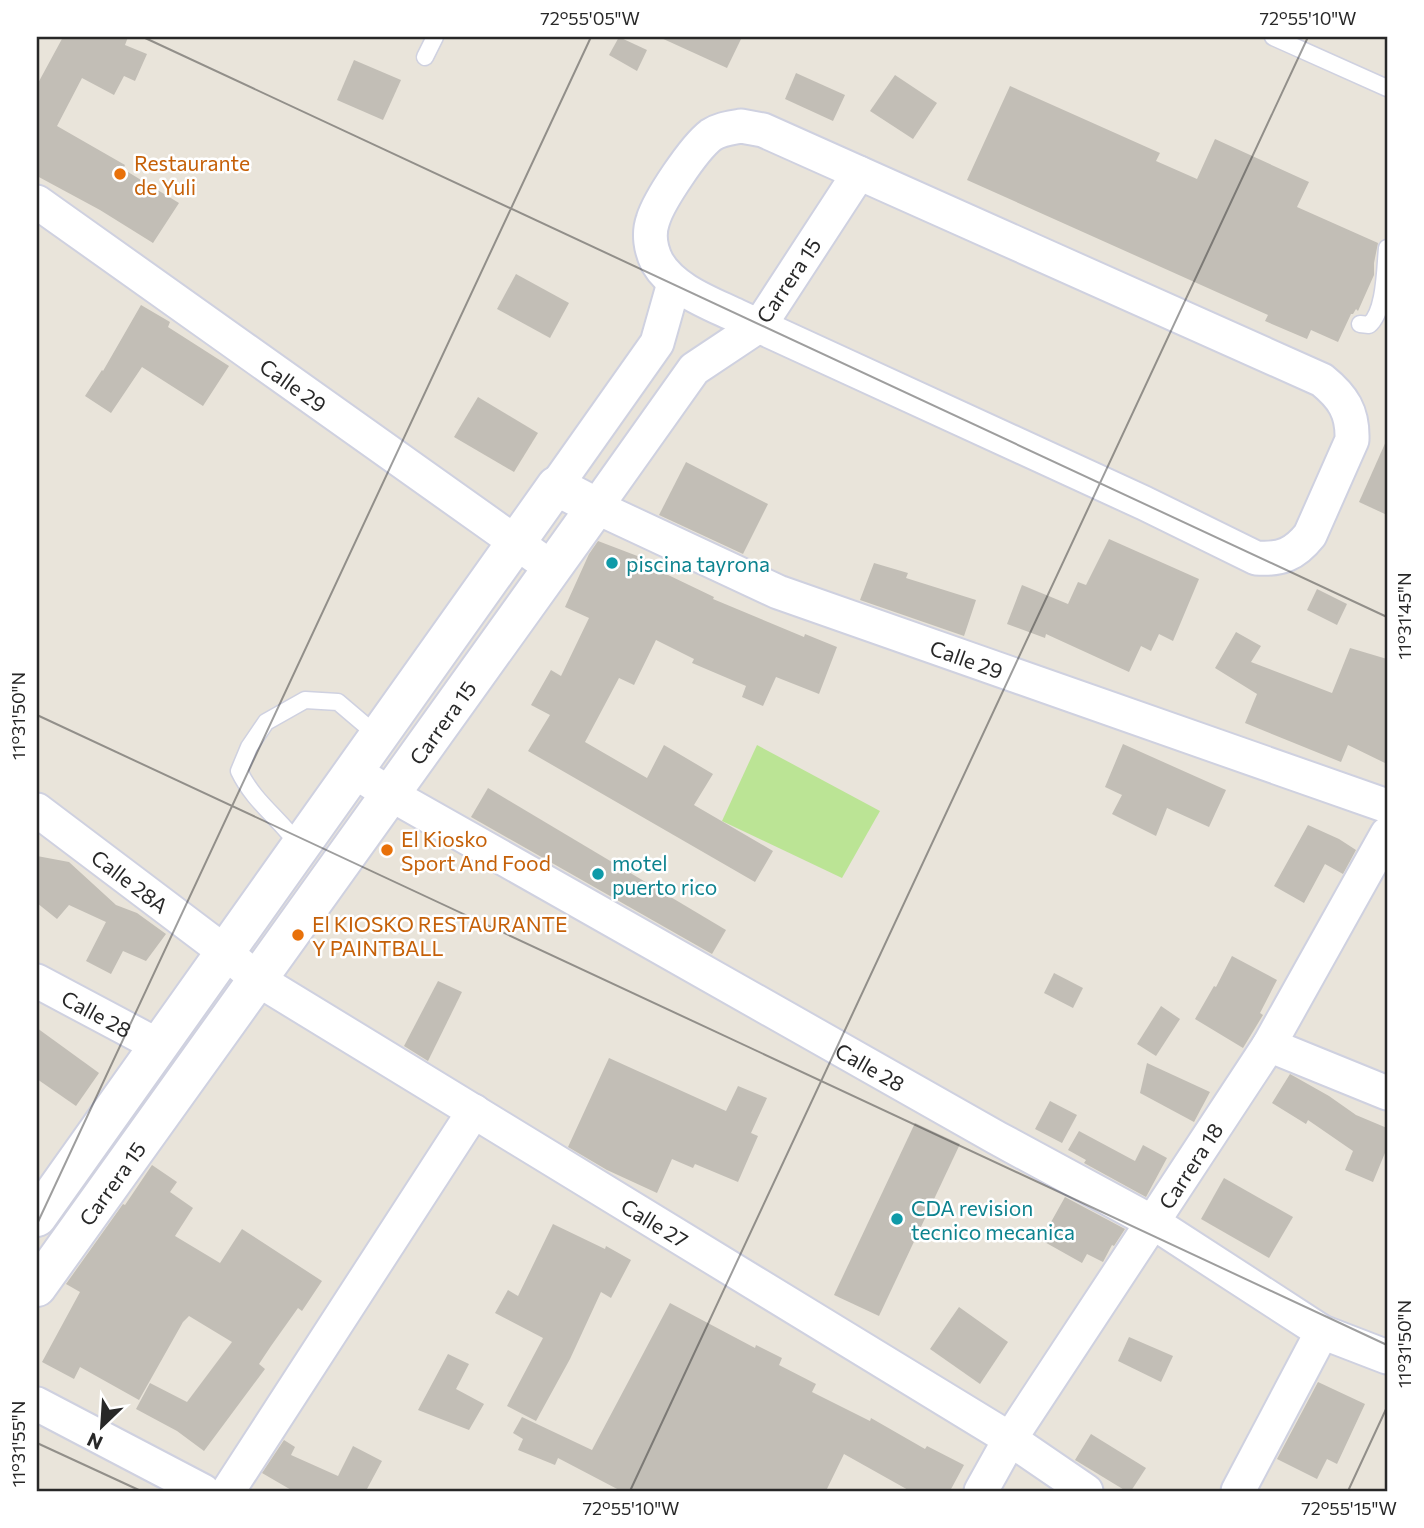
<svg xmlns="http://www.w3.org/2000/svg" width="1424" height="1528" viewBox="0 0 1424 1528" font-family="Commissioner,sans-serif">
<rect width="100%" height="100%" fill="#e9e4da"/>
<!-- pitch -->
<polygon fill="#bbe495" points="757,745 880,811 842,878 722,821"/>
<!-- building -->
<g fill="#c2beb6">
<polygon points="63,37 128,37 125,45 147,54 135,81 124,76 114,95 82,78 57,126 125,165 123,169 179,203 153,243 100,210 37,176 37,85"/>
<polygon points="619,37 647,50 637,71 609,55"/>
<polygon points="659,37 742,37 727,68"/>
<polygon points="354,60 401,80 383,120 337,100"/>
<polygon points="796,73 845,95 833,121 785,99"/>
<polygon points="895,75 937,103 913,139 870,111"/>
<polygon points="1010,86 1160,153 1156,161 1197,179 1215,139 1309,182 1297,207 1378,243 1374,263 1374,275 1358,311 1356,309 1353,314 1351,314 1338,342 1311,330 1307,339 1265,321 1268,315 967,180"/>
<polygon points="516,274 569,303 550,338 497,309"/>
<polygon points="141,305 170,322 168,327 229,366 203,406 142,367 111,413 85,396 102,370 103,371"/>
<polygon points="478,397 538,433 514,472 454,437"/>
<polygon points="1387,439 1387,515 1359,502"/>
<polygon points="686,462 768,504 743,554 659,515"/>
<polygon points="1109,539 1199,579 1173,641 1159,634 1151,651 1141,646 1129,672 1046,634 1045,638 1007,624 1022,585 1068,604 1078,582 1086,585"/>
<polygon points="598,541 640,557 639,561 714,597 713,599 804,637 805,634 837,647 819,694 776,677 763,706 742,697 746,686 692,663 694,659 656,640 634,685 619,678 585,742 647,778 664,745 713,774 694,805 773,851 755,882 528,751 550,715 531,705 551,670 561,676 589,618 565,607 589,554"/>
<polygon points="874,563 908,573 906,578 976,600 964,636 860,600"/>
<polygon points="1317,589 1347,604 1337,625 1307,610"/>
<polygon points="1236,632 1261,646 1251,662 1332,693 1350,648 1387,659 1387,764 1348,745 1341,762 1245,723 1257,694 1215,668"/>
<polygon points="1123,744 1226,790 1209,827 1167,808 1156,836 1112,814 1122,795 1105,787"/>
<polygon points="488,788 726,930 712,954 471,817"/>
<polygon points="1308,825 1339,839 1356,850 1343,874 1325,864 1304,903 1274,886"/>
<polygon points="37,856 69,862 116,905 137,913 166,934 146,961 123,951 111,974 86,961 106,922 69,905 57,919 37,903"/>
<polygon points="1232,956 1277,980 1260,1013 1263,1015 1243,1048 1195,1019 1214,986 1216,987"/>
<polygon points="1054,973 1083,988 1073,1008 1044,993"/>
<polygon points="438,981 462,992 428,1061 404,1046"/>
<polygon points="1161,1006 1180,1019 1156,1056 1137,1044"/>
<polygon points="37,1028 99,1073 76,1106 37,1079"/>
<polygon points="609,1058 726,1111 738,1086 767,1098 751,1133 758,1136 738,1182 695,1164 693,1168 672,1159 657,1193 607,1170 568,1147"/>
<polygon points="1147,1063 1210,1092 1194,1122 1140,1093"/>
<polygon points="1290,1074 1329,1096 1356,1115 1387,1128 1387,1148 1373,1182 1345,1170 1353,1151 1308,1120 1306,1124 1272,1103"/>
<polygon points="1050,1101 1077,1115 1062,1143 1035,1129"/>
<polygon points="915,1123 960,1144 879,1316 834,1295"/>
<polygon points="1079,1131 1135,1161 1143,1145 1167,1158 1146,1197 1084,1163 1086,1160 1068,1150"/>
<polygon points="152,1165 177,1182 170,1192 193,1208 175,1236 220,1263 242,1229 322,1281 302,1311 298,1308 271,1346 259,1364 265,1369 204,1451 177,1431 136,1409 150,1383 187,1402 232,1342 189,1316 183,1322 139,1400 80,1367 74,1379 42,1362 80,1292 66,1284 123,1204 125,1205"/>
<polygon points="1224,1178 1293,1217 1269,1258 1201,1219"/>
<polygon points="1065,1197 1125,1229 1114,1246 1112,1245 1103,1262 1087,1254 1082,1263 1041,1240"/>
<polygon points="553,1224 605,1249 606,1246 631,1260 611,1298 601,1292 570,1359 536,1421 507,1406 543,1338 495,1313 508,1290 518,1296"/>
<polygon points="670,1303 755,1348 756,1345 782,1358 779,1365 816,1384 812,1392 870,1421 871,1418 925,1449 927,1446 964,1465 950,1491 910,1491 844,1454 826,1491 621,1491 558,1458 555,1465 518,1450 523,1439 513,1433 522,1417 592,1450"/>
<polygon points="959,1307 1008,1342 980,1384 930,1349"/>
<polygon points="1129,1337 1173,1356 1161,1382 1118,1361"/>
<polygon points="448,1354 469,1364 456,1389 484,1404 469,1430 418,1410"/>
<polygon points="1318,1382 1365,1404 1337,1464 1327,1459 1317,1479 1277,1459"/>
<polygon points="1091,1434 1146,1468 1131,1491 1126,1491 1075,1460"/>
<polygon points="284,1440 295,1447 291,1455 338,1476 353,1446 382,1461 367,1489 372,1491 293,1491 262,1473"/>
</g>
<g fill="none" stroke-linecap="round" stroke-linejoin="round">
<defs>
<g id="service">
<polyline points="1273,37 1387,88"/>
<polyline points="425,57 435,37"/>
<path d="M1360,324L1369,325C1385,312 1385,269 1387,248"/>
<path d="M300,847C280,818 255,804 239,771L249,747L266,722L305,700L338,702L378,736"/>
</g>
<g id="minor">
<path d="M741,126L763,130L1322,380C1343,397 1353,412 1352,440L1310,535C1295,554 1281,560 1256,558L1144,503L737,316C710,303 673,290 657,262C651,250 648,234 653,220C659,200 694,148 711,135C720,129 731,128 741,126Z"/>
<path id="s1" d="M859,173L760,325L694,369L596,507L778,592L1387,806"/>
<path id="s2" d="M37,202L552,568"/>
<polyline points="556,486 657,343 674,283"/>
<path id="s3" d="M354,771L390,794L997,1138L1154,1223L1322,1332L1387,1357"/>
<path id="s4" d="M37,810L225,952L257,979L1010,1439L1086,1491"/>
<path id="s5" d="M37,981L159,1046"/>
<polyline points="1269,1045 1387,1093"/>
<polyline points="37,1404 203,1491"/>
<polyline points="228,1491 474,1111"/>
<path id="s6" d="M981,1491L1010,1439L1269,1045L1387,834"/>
<polyline points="1238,1491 1322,1332"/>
</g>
<polyline id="tertiary" points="37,1217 556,486 596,507"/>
<g id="secondary">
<path id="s7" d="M37,1287L596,507"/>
</g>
</defs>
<!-- service casing -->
<use href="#service" stroke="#cfd1e0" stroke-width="19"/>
<!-- minor casing -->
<use href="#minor" stroke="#cfd1e0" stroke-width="37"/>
<!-- tertiary casing -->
<use href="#tertiary" stroke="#cfd1e0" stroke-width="42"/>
<!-- secondary casing -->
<use href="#secondary" stroke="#cfd1e0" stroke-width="42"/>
<!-- service -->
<use href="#service" stroke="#fff" stroke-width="16"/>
<!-- minor -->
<use href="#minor" stroke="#fff" stroke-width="33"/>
<!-- tertiary -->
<use href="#tertiary" stroke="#fff" stroke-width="38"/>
<!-- secondary -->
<use href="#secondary" stroke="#fff" stroke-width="38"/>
</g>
<!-- ticks -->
<path fill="none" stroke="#282828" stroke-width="2" stroke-opacity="0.45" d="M143,37L1387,617M37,715L1387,1345M37,1224L591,37M37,1443L141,1491M630,1491L1308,37M1348,1491L1387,1407"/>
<!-- markers -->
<g fill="#e8710a" stroke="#fff" stroke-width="2.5">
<circle cx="120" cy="174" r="7"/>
<circle cx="387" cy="850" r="7"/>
<circle cx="298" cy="935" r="7"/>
</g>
<g fill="#0f9aa8" stroke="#fff" stroke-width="2.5">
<circle cx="612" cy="563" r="7"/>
<circle cx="598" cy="874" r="7"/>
<circle cx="897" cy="1219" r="7"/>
</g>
<g text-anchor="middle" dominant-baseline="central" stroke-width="5" stroke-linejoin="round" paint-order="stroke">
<!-- food labels -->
<g font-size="21" fill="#c56008" stroke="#fff" text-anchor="start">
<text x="134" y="162">Restaurante<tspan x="134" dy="24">de Yuli</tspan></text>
<text x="401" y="838">El Kiosko<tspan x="401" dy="24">Sport And Food</tspan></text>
<text x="312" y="923">El KIOSKO RESTAURANTE<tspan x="312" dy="24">Y PAINTBALL</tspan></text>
</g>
<!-- street labels -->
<g font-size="21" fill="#282828" stroke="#fff">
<text transform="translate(788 280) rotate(-56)">Carrera 15</text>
<text stroke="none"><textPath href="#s2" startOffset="315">Calle 29</textPath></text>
<text stroke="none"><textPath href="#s1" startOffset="831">Calle 29</textPath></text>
<text stroke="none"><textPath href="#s7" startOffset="695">Carrera 15</textPath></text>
<text stroke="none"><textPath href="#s4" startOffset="117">Calle 28A</textPath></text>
<text stroke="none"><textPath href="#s5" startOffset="68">Calle 28</textPath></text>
<text stroke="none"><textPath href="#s3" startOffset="595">Calle 28</textPath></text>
<text stroke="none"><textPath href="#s6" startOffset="387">Carrera 18</textPath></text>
<text stroke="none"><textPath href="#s7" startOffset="128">Carrera 15</textPath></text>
<text stroke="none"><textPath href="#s4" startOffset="744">Calle 27</textPath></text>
</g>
<!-- culture labels -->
<g font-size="21" fill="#0d838f" stroke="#fff" text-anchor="start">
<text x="626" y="563">piscina tayrona</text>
<text x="612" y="862">motel<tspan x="612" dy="24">puerto rico</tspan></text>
<text x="911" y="1207">CDA revision<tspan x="911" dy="24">tecnico mecanica</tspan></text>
</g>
</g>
<!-- border -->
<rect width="1424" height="1528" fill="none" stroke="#ffffff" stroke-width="77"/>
<!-- north arrow -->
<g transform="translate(102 1426) rotate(205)" stroke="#ffffff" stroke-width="5" paint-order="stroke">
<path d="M0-5L12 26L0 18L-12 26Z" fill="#282828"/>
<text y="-10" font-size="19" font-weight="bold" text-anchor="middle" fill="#282828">N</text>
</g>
<rect x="38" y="38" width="1348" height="1452" fill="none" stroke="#282828" stroke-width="2.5"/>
<g font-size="18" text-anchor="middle" fill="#282828">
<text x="590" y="25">72°55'05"W</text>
<text x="1308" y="25">72°55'10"W</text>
<text transform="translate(1405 616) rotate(-90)" y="6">11°31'45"N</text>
<text transform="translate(19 716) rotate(-90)" y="6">11°31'50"N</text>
<text transform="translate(1405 1344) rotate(-90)" y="6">11°31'50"N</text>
<text transform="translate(19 1444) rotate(-90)" y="6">11°31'55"N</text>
<text x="631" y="1515">72°55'10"W</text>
<text x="1349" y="1515">72°55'15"W</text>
</g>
</svg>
